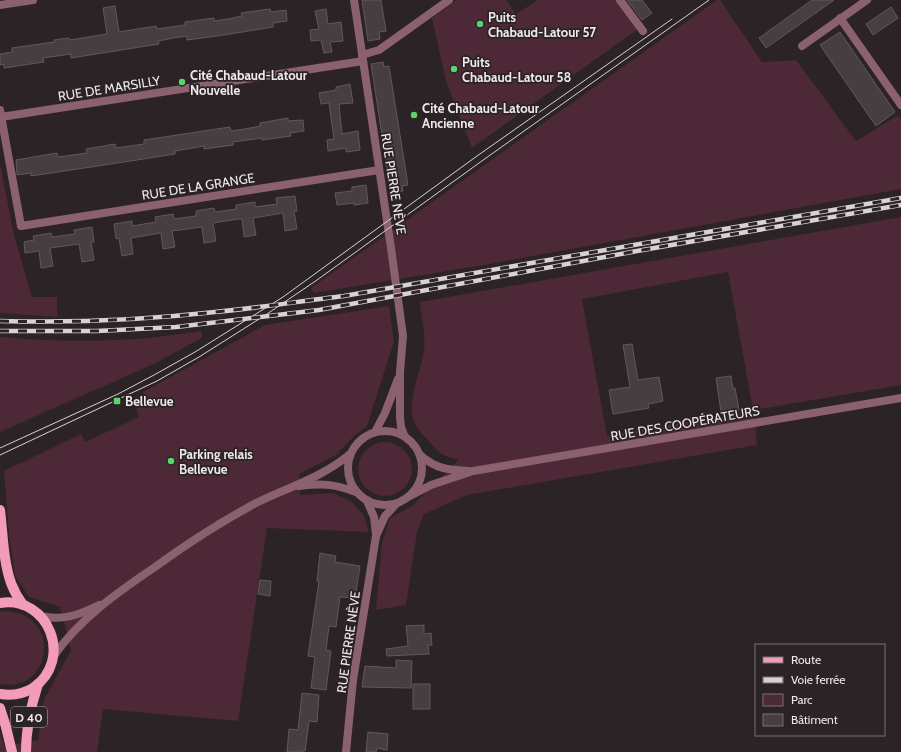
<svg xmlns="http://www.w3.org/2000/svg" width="901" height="752" viewBox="0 0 901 752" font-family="Cabin,sans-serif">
<rect width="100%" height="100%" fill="#2b2325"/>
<!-- green -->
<g fill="#4d2836" fill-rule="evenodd">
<polygon points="456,0 506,0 516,14 538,0 617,0 638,29 472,148 446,81 432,18"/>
<polygon points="717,0 720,0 762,62 796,60 856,141 897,116 901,118 901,189 478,266 314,293 311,288"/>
<polygon points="0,164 14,235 32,297 57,297 57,317 0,313"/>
<path d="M901,217V385L754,410L757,445L467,495L424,514L417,532L406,605L376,610L382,543L390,518L412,506L459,460C440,455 439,453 427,439C422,434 417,429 414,422C406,401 421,372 424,350C426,335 421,317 420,302ZM728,272L753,410L607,436L582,299Z"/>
<polygon points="389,306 394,341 367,426 354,436 336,455 299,474 300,495 334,493 353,503 364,516 369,532 267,528 238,721 103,709 97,752 0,752 0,732 4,746 38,740 44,700 71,650 60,607 29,597 15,576 9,535 4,471 81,434 85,442 139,417 136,409 147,404 143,392 265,325"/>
<path d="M201,331L203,337L156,363L0,432V337C45,341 89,342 134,339C156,338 179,334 201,331Z"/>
<circle cx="385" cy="469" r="27"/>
<path d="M6,611C63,614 52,694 0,684V612Z"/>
</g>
<!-- building -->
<g fill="#473e41" stroke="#62585b">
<polygon points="362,0 381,0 386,31 379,32 380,39 368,41"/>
<polygon points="627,0 642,0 652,13 642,20"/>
<polygon points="812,0 834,0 766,48 759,38"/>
<polygon points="115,6 119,32 156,26 157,29 185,25 185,22 214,18 214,21 228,19 242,16 241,13 270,9 271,12 286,10 287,21 273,23 273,27 224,35 187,40 187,36 173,38 158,41 159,44 71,58 71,54 43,58 44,62 4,68 4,64 0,65 0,54 12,52 12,48 54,42 54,40 69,38 70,40 107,34 103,8"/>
<polygon points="891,7 898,18 873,35 866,24"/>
<polygon points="326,9 328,24 341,22 343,41 330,42 332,52 324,53 321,40 311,41 310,30 319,29 315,11"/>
<polygon points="840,32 895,112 876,126 820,45"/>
<polygon points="383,62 384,67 389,66 408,185 402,186 403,191 391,193 371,64"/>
<polygon points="350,84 353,103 339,104 342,134 358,131 360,150 346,152 346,148 328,151 327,140 334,139 329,103 321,104 319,93 336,90 336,87"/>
<polygon points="288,118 288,121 303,120 304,131 290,133 291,136 262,140 262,138 233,142 233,145 204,149 204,146 175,151 175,154 124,162 31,176 31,173 17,175 16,160 57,153 58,157 87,153 86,149 115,144 116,148 144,144 144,140 230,127 231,131 245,129 260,126 260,123"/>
<polygon points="366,185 368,203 354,205 354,203 337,205 335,193 352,191 352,187"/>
<polygon points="295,196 297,211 294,211 297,229 285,231 283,213 253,218 256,235 244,237 242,219 238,219 213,223 216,241 204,243 202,227 172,231 175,247 163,249 161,233 131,238 133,254 122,256 119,238 116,239 114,224 132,221 132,226 156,222 155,217 173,214 174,219 196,216 196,211 214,208 215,212 236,209 236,205 255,202 255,207 277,204 276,198"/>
<polygon points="92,227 94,242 91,242 94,260 82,262 79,244 50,248 53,266 41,268 39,251 25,253 24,242 34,240 33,236 51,233 52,237 75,234 74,230"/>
<polygon points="632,344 638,380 659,377 663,401 648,404 649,408 613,414 609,390 630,387 623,345"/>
<polygon points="731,376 733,389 735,388 739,410 721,412 716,378"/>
<polygon points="320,553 336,556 335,562 360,566 355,598 340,597 336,627 329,626 326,650 331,651 326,690 311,688 315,657 308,656 319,581 317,581"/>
<polygon points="260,580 271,581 270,596 258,594"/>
<polygon points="424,625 424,634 431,633 432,645 428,645 429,654 387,656 386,649 408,646 406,626"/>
<polygon points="396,660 412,661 411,688 362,687 365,666 396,668"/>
<rect x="413" y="684" width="17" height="25"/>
<polygon points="302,693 319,695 317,722 309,721 305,751 303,750 303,752 287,752 289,729 298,730"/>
<polygon points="368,732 388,734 387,750 377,748 376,752 366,752"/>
</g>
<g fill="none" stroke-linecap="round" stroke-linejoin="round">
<!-- street -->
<g stroke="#8c616f" stroke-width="8">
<polyline points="354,0 391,248 403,336 400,372 400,417 401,427 404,435"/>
<polyline points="620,0 643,31"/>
<polyline points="0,5 33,0"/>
<polyline points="840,18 901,105"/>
<polyline points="802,46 867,0"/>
<polyline points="362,55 379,50 449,0"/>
<polyline points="0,110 21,226 379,170"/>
<polyline points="1,117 363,61"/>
<circle cx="385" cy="468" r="37"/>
<polyline points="375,432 385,413 398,379"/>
<path d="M420,455C436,469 448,470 469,471"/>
<path d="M299,486C322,483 334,484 356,492"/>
<polyline points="410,496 431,485 473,471 901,398"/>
<polyline points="367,501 374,517 376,534"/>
<path d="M40,616C63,621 79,615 99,605"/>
<path d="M53,657C79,619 118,592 155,567C188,543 222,521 258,502C289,487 323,477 350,454"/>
<polyline points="346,752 353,680 376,536 385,516 396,504"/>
</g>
<!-- primary -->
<g stroke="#f39bba" stroke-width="10">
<path d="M0,510C3,534 3,560 11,583C14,591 18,598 23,605"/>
<path d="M0,603C49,595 74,660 33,688C23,694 11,696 0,694"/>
<polyline points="0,708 6,727 12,752"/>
<path d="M26,752C26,728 31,706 38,684"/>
</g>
<!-- tram -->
<g stroke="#d9d2d3" stroke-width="1">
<polyline points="0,448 118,394 154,375 195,352 283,297 477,156 672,19"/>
<polyline points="0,455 157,381 199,357 267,314 317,280 486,158 709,0"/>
</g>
<defs>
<g id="rail">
<path d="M0,321C71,323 144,320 215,312C258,308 301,301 344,296L901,198"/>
<polyline points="0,331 97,331 176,327 319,310 637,251 901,205"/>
</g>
</defs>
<!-- rail casing -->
<use href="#rail" stroke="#d9d2d3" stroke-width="4.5"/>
<!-- rail -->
<use href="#rail" stroke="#2b2325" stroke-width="3" stroke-dasharray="9" stroke-linecap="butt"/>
</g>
<!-- markers -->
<g fill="#59d56f" stroke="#2b2325" stroke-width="1.5">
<circle cx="480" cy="24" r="4"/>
<circle cx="454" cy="69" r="4"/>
<circle cx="182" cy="82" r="4"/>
<circle cx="414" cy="115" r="4"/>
<rect x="113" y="397" width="8" height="8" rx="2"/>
<circle cx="171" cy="461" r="4"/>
</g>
<g text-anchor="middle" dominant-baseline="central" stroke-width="3.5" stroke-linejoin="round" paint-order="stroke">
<!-- shield labels -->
<rect fill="#2b2325" stroke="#b4adae" stroke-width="1" x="11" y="707" width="36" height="20" rx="3"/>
<g font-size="12" font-weight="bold" fill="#eee8e9">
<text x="29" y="717">D 40</text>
</g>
<!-- poi labels -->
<g font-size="13" font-weight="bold" fill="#eee8e9" stroke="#2b2325" text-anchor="start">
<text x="488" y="17">Puits<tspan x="488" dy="15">Chabaud-Latour 57</tspan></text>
<text x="462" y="62">Puits<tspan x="462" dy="15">Chabaud-Latour 58</tspan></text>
<text x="190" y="75">Cité Chabaud-Latour<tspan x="190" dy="15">Nouvelle</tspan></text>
<text x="422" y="108">Cité Chabaud-Latour<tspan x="422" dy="15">Ancienne</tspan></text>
<text x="125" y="401">Bellevue</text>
<text x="179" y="454">Parking relais<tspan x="179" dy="15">Bellevue</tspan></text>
</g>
<!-- street labels -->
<g font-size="13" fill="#eee8e9" stroke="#2b2325">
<text transform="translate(109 88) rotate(-9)">RUE DE MARSILLY</text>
<text transform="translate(394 184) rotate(81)">RUE PIERRE NÈVE</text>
<text transform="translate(198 186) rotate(-9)">RUE DE LA GRANGE</text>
<text transform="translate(685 423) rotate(-10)">RUE DES COOPÉRATEURS</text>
<text transform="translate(348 642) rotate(-82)">RUE PIERRE NÈVE</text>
</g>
</g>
<!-- legend -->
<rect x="755" y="644" width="130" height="92" fill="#2b2325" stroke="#797273"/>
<rect x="763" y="657" width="20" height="6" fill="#f39bba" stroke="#797273"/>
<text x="791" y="664" font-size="12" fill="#eee8e9">Route</text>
<rect x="763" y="677" width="20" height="6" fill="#d9d2d3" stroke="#797273"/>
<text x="791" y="684" font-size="12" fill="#eee8e9">Voie ferrée</text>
<rect x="763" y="694" width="20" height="12" fill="#4d2836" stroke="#797273"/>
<text x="791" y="704" font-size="12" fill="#eee8e9">Parc</text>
<rect x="763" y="714" width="20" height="12" fill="#473e41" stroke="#797273"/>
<text x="791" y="724" font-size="12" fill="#eee8e9">Bâtiment</text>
</svg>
